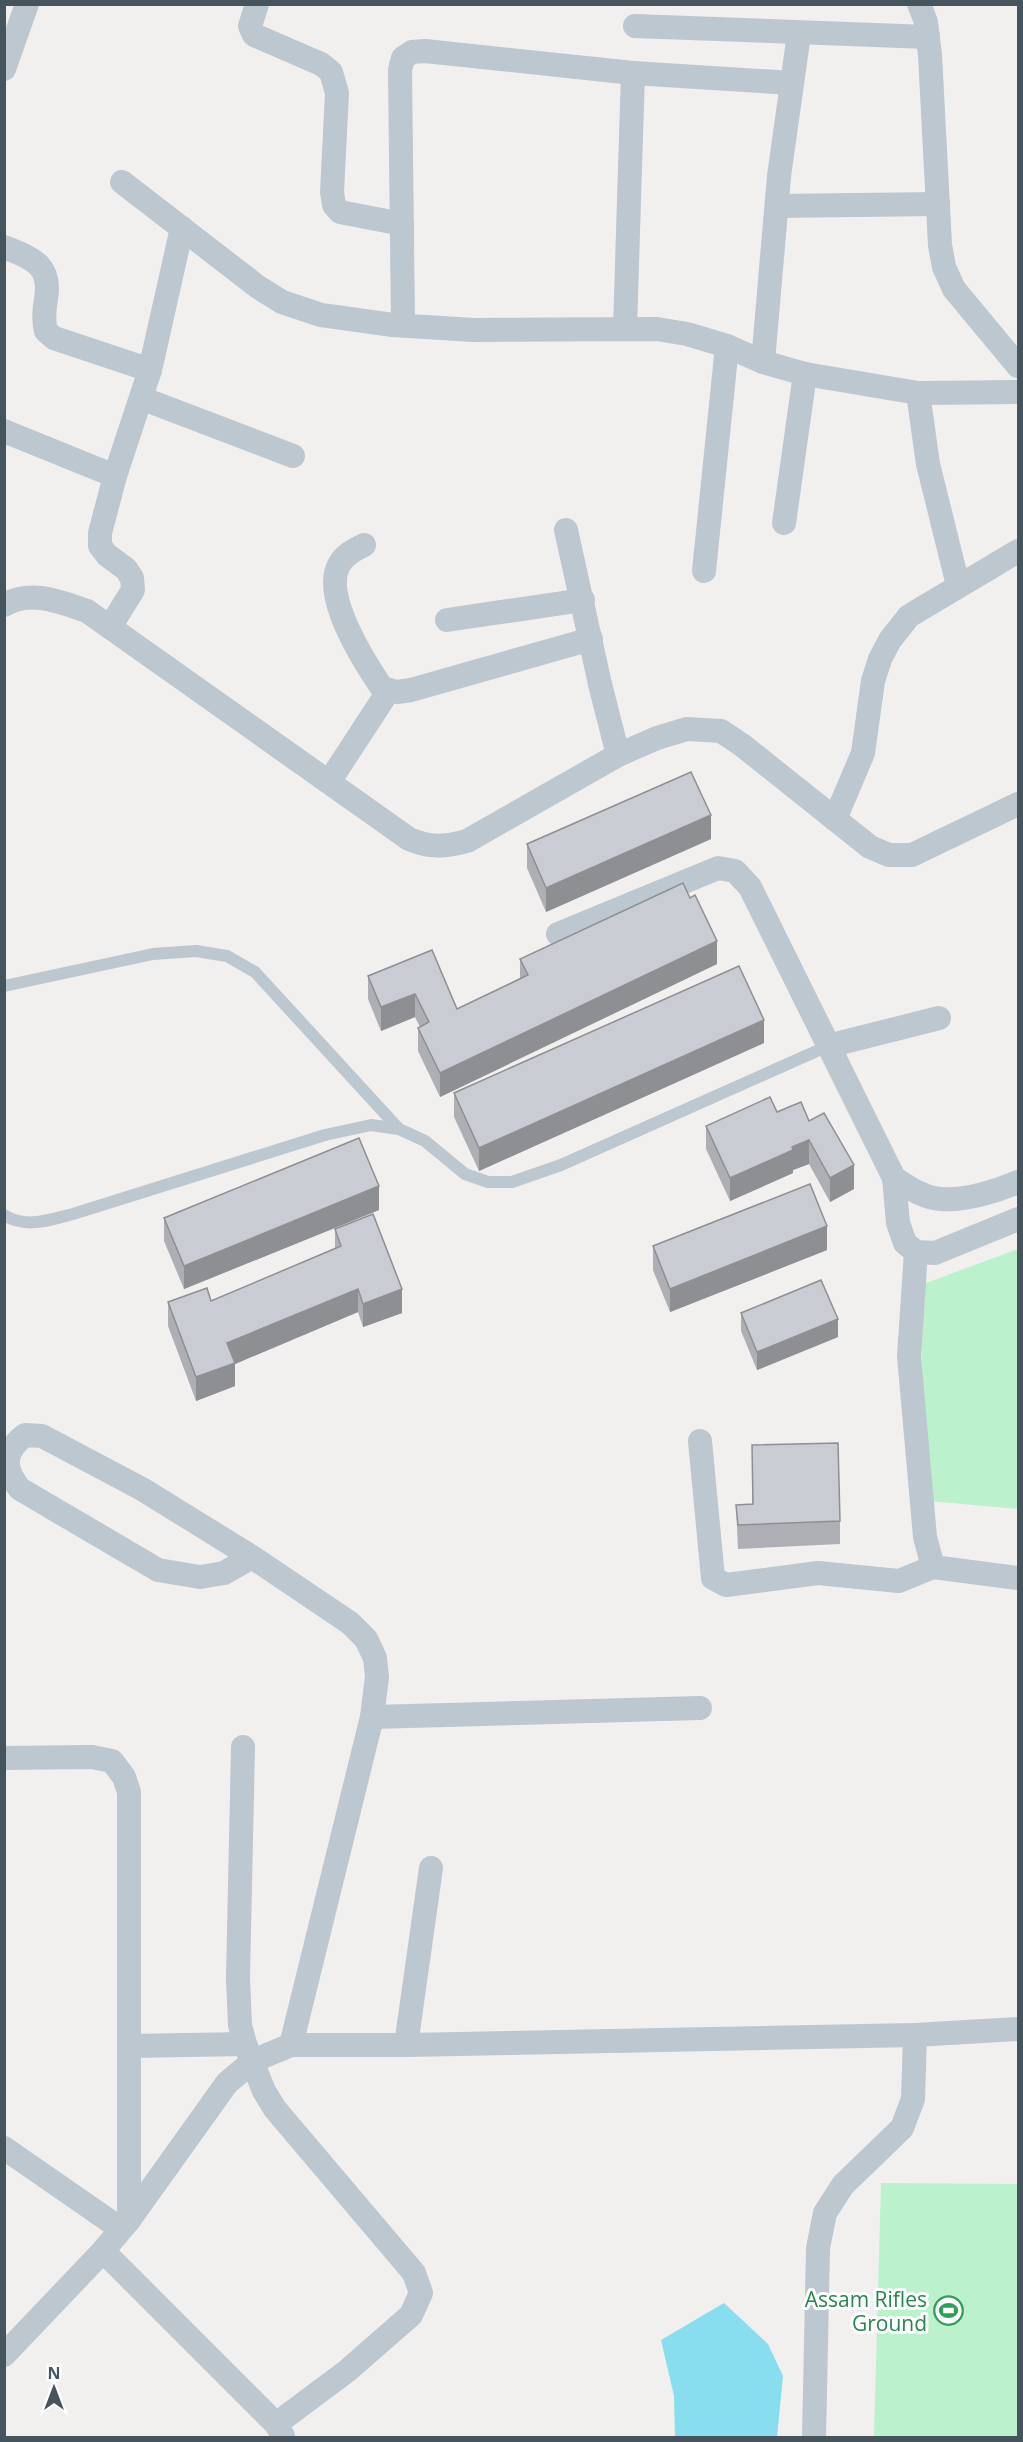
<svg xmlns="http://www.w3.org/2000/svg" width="1023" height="2442" viewBox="0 0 1023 2442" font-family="'Open Sans',sans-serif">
<rect width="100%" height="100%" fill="#f2efef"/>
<!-- green -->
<g fill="#bcf1ce">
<polygon points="1018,1249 1018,1509 929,1501 918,1286"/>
<polygon points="881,2183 1018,2184 1018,2437 874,2437"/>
</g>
<!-- water -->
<polygon fill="#88deef" points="724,2303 768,2344 783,2376 777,2437 675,2437 674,2396 661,2340"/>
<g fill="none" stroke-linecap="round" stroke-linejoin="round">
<!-- lane -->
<g stroke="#bcc7cf" stroke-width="12">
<polyline points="4,986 153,954 196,951 227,956 255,972 399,1129"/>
<path d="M4,1215C26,1229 49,1220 73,1214L325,1135L371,1125L399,1129L425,1141L465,1174L488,1182H512L561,1165L828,1046"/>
</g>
<!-- street -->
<g stroke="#bcc7cf" stroke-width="24">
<polyline points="257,4 250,26 254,35 321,64 331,72 337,93 332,192 334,205 340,212 402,224"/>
<polyline points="919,4 926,22 930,55 940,245 944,267 954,289 1018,366"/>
<polyline points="635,26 928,37"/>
<polyline points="4,69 27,4"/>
<polyline points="122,182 258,287 282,302 321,315 393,325 474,330 657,329 687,334 727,346 763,362 805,374 918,393 1018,392"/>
<polyline points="777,206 938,204"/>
<path d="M4,247C31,258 52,264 46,299C44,310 43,320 46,331L54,338L150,370"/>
<polyline points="403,325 400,70 403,58 412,52 425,51 633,73 792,83"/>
<polyline points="625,328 633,73"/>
<polyline points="763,362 779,176 799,34"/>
<polyline points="918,393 928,464 958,585"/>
<polyline points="141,398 293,456"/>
<polyline points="4,431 115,476"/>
<polyline points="784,523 805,374"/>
<polyline points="566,530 600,684 618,755"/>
<path d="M364,545C354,550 344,555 339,565C322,596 365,663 382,688L397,692L411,690L591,639"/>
<polyline points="704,571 727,346"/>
<path d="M4,605C31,589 60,602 87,611L409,839C430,848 445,847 467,841L618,755L657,738L687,729L721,731L742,745L870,847L889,855H912L1018,804"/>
<polyline points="447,620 583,600"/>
<polyline points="110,627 133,590 132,578 126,569 107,555 100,546 100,533 115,476 150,370 182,228"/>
<polyline points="329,782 389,690"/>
<polyline points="835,819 863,753 873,681 880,659 890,640 909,616 1018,551"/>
<polyline points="558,934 718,868 735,871 750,887 894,1178 898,1223 905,1243 916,1252 935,1253 1018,1219"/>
<polyline points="828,1046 939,1018"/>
<path d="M894,1178C908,1187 923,1198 941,1199C965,1201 997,1191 1018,1182"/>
<polyline points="916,1252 909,1356 925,1537 933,1567 1018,1578"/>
<polyline points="700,1441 713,1578 726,1585 818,1573 899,1581 933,1567"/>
<path d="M252,1557L224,1573L200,1577L158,1570L20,1489C3,1468 3,1452 25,1435L42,1436L142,1489L252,1557L350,1623L366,1639L375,1658L377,1677L372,1717L291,2045"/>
<polyline points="372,1717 700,1708"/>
<polyline points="243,1747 238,1978 240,2025 245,2044 264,2091 275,2109 414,2273 421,2293 411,2315 347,2371 276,2424"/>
<polyline points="4,1758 92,1757 112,1761 124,1777 129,1792 129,2220"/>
<polyline points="406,2045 431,1868"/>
<polyline points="130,2046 245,2044"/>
<polyline points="4,2148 121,2229"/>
<polyline points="103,2251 276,2424 283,2436"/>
<polyline points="4,2355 103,2251 129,2220 227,2083 253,2061 291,2045 406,2045 915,2035 1018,2029"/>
<polyline points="814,2438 818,2248 825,2213 843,2185 902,2128 913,2099 915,2035"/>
</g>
</g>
<!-- wall -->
<g fill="#adafb5">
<polygon points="711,839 546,912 527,868 527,844"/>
<polygon points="520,959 717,964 440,1097 418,1051 418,1028 420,1027 415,1017 381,1031 368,999 368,976 457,1009 520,978"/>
<polygon points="764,1043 479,1171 454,1117 454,1093"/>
<polygon points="777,1112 809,1121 854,1189 830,1202 809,1164 793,1170 793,1173 730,1201 706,1149 706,1126"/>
<polygon points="379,1210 184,1289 164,1241 164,1218"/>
<polygon points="335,1229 402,1313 363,1327 358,1312 235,1364 235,1386 196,1401 168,1326 168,1302 211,1301 335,1249"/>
<polygon points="653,1246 827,1250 670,1312 653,1270"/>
<polygon points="741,1313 838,1337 757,1370 741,1331"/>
<polygon points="752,1445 840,1521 840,1544 738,1549 736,1505 752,1504"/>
</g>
<!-- shaded-wall -->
<g fill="#8d8f93">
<polygon points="711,815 711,839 546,912 546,888"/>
<polygon points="717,941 717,964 440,1097 440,1073"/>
<polygon points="415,994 415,1017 381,1031 381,1007"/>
<polygon points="764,1020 764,1043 479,1171 479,1148"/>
<polygon points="809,1140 809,1164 793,1170 793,1173 730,1201 730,1178"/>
<polygon points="854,1165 854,1189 830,1202 830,1178"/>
<polygon points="379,1186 379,1210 184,1289 184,1266"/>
<polygon points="827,1226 827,1250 670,1312 670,1289"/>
<polygon points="358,1289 358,1312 235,1364 235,1386 196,1401 196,1377 227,1343"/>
<polygon points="402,1289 402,1313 363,1327 363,1304"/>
<polygon points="838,1319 838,1337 757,1370 757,1352"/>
</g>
<!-- building -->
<g fill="#c9ccd2" stroke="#8d8f93" stroke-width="1.5">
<polygon points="691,772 711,815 546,888 527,844"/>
<polygon points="683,883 690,898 695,895 717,941 440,1073 418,1028 429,1022 415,994 381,1007 368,976 432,950 457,1009 528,975 520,959"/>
<polygon points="739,966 764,1020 479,1148 454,1093"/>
<polygon points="770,1097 777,1112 801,1102 809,1121 824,1113 854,1165 830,1178 809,1140 792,1147 793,1150 730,1178 706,1126"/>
<polygon points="359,1138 379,1186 184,1266 164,1218"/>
<polygon points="810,1184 827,1226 670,1289 653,1246"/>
<polygon points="373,1214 402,1289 363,1304 358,1289 227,1343 235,1363 196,1377 168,1302 207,1288 211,1301 341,1246 335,1229"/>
<polygon points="821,1280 838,1319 757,1352 741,1313"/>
<polygon points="838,1443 840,1521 738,1525 736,1505 753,1504 752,1445"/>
</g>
<!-- icons -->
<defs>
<symbol id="stadium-ring" viewBox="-11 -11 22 22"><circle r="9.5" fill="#fff" stroke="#2e9e5b" stroke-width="1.5"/><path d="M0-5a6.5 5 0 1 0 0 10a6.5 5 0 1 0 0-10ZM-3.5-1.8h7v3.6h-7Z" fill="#2e9e5b"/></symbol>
</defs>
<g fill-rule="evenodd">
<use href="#stadium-ring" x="932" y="2294" width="33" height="33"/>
</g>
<g text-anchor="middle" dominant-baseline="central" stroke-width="6" stroke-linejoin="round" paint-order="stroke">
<!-- leisure labels -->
<g font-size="21" fill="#27864d" stroke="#fff" text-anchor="end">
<text x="927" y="2299">Assam Rifles<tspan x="927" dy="24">Ground</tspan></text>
</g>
</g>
<!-- border -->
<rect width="1023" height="2442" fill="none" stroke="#46545d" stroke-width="12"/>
<!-- north arrow -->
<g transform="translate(54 2388)" stroke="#ffffff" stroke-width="4.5" paint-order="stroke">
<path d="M0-4.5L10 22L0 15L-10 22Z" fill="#46545d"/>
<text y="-9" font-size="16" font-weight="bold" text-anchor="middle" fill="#46545d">N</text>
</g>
</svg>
